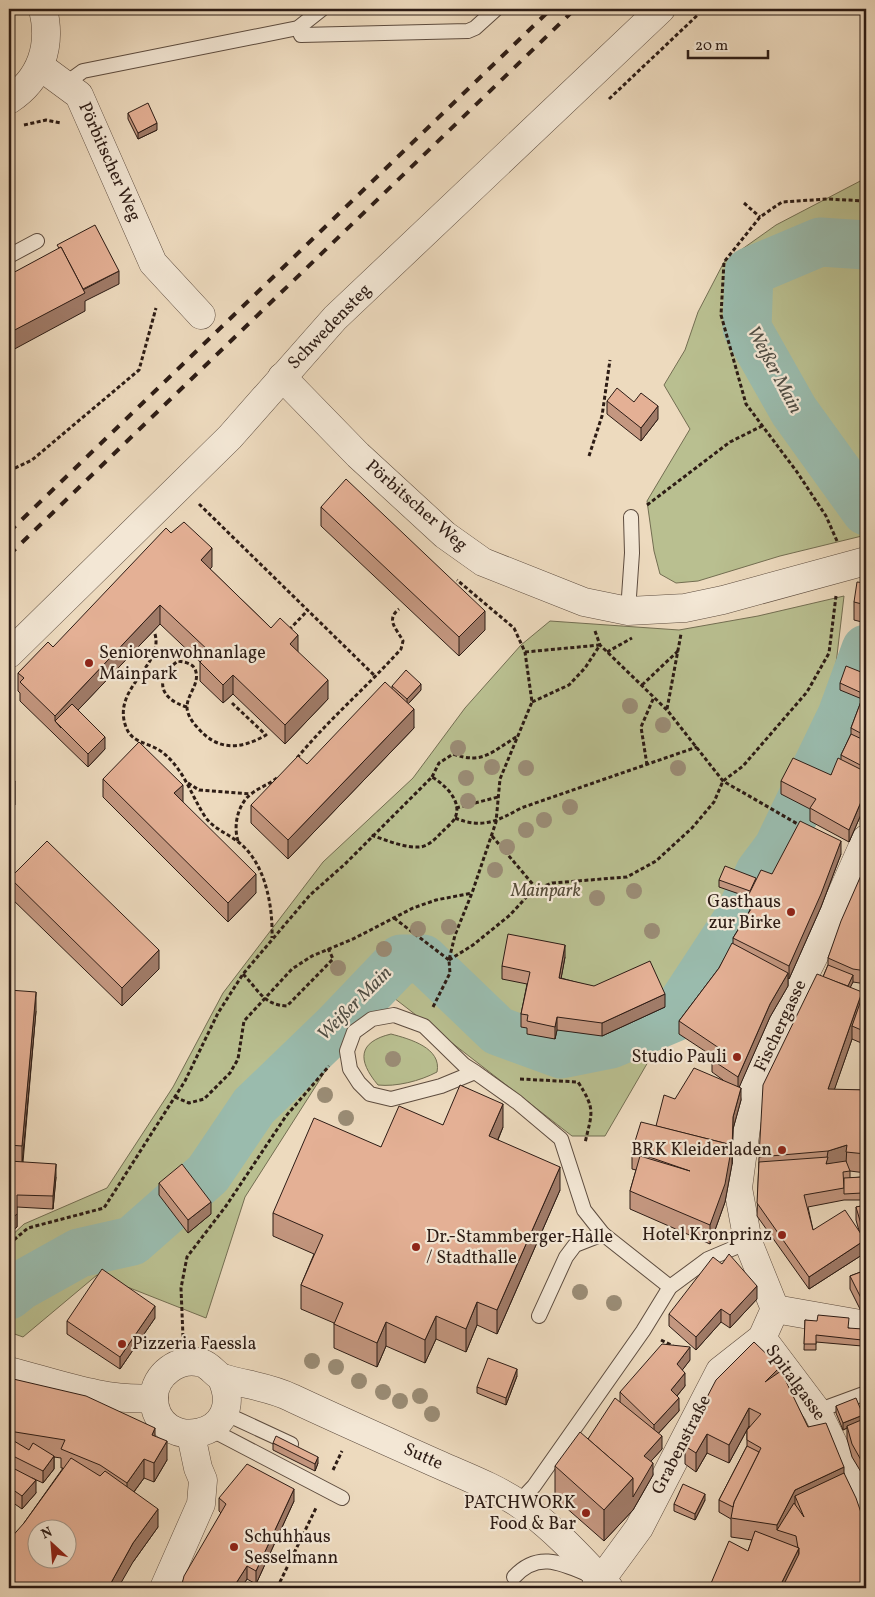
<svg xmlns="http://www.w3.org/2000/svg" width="875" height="1597" viewBox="0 0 875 1597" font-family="Vollkorn,serif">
<rect width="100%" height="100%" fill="#eddabe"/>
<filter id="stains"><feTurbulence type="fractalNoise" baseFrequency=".004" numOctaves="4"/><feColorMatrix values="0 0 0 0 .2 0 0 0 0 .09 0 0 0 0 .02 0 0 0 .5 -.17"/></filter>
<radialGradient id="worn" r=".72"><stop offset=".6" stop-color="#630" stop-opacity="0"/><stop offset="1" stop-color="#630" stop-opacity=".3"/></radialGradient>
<!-- green -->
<g fill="#b9bf90" stroke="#736e52">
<polygon points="866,178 866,535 780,556 698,581 676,583 660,574 654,551 647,501 690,429 664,385 685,350 698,312 724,262 776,225"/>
<polygon points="844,596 832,698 791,795 734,914 605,1136 572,1136 385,991 333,1059 245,1197 206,1318 97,1275 23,1337 9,1332 9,1238 24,1224 107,1188 173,1087 223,993 323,862 413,778 465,708 521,645 550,621 679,630 758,616"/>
<path d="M391,1034C410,1039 442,1048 437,1072C420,1081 396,1087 378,1085C357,1060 358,1042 391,1034Z"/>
</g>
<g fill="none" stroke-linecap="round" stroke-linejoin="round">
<!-- river -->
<g stroke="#9abbad" stroke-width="49">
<polyline points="866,245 820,242 749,272 747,328 794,411 866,511"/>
<polyline points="9,1295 20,1286 79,1253 132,1241 208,1174 254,1106 337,1026 401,959 423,959 498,1031 561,1054 611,1044 673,1018 738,919 760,872 778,848 842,715 866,649"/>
</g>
<defs>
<g id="service">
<polyline points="298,28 301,35 468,31 475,28 496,9"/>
<polyline points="65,84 83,71 298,28 322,9"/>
<polyline points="9,256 37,241"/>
<polyline points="628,611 632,553 631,517"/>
<polyline points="475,1072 441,1086 391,1099 370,1094 359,1083 350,1069 347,1051 354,1032 372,1019 394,1015 424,1026 464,1065 475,1072 517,1102 561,1139 584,1210 603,1234 670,1287"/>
<polyline points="539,1316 566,1257 575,1245 603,1234"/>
<polyline points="817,1411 866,1393"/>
<polyline points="224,1413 291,1444"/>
<polyline points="210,1429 342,1498"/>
<polyline points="518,1503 534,1486 643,1331 670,1287 708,1259 748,1242"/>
<path d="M514,1577C537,1552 559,1562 587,1574"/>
</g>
<g id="minor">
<polyline points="41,67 79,95 153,263 201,315"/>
<path d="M9,100C41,79 52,46 43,9"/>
<polyline points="282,377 358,455 445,535 483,562 584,602 628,611 685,608 723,600 866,561"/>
<polyline points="775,1309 748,1242 738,1188 750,1098 764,1055 816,952 866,839"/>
<polyline points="775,1309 866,1325"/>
<polyline points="762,1338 817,1411 866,1510"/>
<polyline points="595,1588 639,1528 720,1371 762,1338 775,1309"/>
</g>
<g id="tertiary">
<polyline points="9,654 230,437 335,318 661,9"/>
<path d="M9,1371C56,1383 105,1402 154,1398"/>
<path d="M221,1377C251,1440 155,1455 154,1398C154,1375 179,1356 202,1363C211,1366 215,1375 223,1378C246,1385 270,1387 292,1398C341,1421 391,1443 440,1465C467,1477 494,1487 518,1503C552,1526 581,1558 609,1588"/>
<polyline points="164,1588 201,1504 203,1480 198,1468 191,1435"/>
</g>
</defs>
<!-- service casing -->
<use href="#service" stroke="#5d4c3f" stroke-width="16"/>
<!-- minor casing -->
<use href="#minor" stroke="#5d4c3f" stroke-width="29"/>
<!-- tertiary casing -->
<use href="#tertiary" stroke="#5d4c3f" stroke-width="29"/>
<!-- path -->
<g stroke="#2d1c15" stroke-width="3" stroke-dasharray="4 2.5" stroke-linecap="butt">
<polyline points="609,99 704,9"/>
<polyline points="24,125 46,120 61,123"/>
<polyline points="744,203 760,217"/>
<polyline points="589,456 602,416 610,360"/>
<polyline points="9,471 32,460 139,370 156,308"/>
<polyline points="199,504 376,677"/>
<polyline points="647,505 730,442 762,426"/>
<polyline points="837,541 826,516 797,472 746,404 721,315 724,262 760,217 782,202 827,199 866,201"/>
<polyline points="289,630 308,610"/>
<polyline points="595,631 600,645 667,710 723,781 801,826"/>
<path d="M155,634C164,666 111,688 126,727C132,744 149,742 162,752C184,769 190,793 204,815C212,828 225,832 237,841C265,861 273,905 272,938"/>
<polyline points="525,652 600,645"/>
<polyline points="607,652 632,638"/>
<polyline points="642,685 678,651"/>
<polyline points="532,702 569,685 585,668 600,645"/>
<path d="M187,707C159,699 154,678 178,661C184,662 192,663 195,669C201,683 187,694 187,707C187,714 192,722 197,727C217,751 240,750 266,735L232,703"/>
<polyline points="667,709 681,634"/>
<path d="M297,758C329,719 367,687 401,649L403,641C397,629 385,620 399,609"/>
<polyline points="647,765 641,727 654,697"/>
<path d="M432,777L439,763L453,754C484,765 492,751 518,736"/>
<polyline points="188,783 199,790 250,794"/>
<polyline points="456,808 498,797"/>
<path d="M455,818C482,829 498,821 521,808L697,747"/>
<polyline points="492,836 536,888"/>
<path d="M238,841C233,825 238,804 251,794C260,787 270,784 278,777"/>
<polyline points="394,918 449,960"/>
<polyline points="449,960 473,945 510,915 532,891 552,883 627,877 656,861 692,828 714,802 723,781 743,766 807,692 829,653 836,596"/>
<path d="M243,974C258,989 263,1005 287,1006L333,959L328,948"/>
<polyline points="433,1007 450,973 449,960 455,935 472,893 496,822 500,779 532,702 525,652 514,628 457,580"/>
<path d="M520,1079L578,1082C596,1110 592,1112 585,1143"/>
<polyline points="175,1097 189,1103 204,1099 230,1073 238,1059 244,1021 292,969 312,956 353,939 413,908 436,900 472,893"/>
<path d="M9,1244L28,1228L104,1208L185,1081L218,1013L243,974L310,895L345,864L432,777C444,784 463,801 455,818C453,822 446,828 442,832C436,838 429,846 420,847C404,848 386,840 371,835"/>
<polyline points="183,1337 181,1288 187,1257 226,1206 286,1116 329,1066"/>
<polyline points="661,1340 673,1346"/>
<polyline points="333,1470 342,1451"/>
<polyline points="277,1588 316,1508"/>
</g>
<!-- service -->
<use href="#service" stroke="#f3e7d5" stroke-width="14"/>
<!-- minor -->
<use href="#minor" stroke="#f3e7d5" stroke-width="28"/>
<!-- tertiary -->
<use href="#tertiary" stroke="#f3e7d5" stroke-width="28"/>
<!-- rail -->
<g stroke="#2d1c15" stroke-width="4" stroke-dasharray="9 9" stroke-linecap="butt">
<polyline points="9,532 551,9"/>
<polyline points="9,555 575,9"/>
</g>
</g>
<!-- trees -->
<g fill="#9a8c75">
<circle cx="630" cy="706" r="8"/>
<circle cx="663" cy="725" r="8"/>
<circle cx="458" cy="748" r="8"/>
<circle cx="492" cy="767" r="8"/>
<circle cx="526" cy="768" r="8"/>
<circle cx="678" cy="768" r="8"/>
<circle cx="466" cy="778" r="8"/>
<circle cx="468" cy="801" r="8"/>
<circle cx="570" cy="807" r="8"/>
<circle cx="544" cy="820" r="8"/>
<circle cx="526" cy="830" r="8"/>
<circle cx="507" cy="847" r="8"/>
<circle cx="495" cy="870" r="8"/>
<circle cx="634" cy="891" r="8"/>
<circle cx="597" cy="898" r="8"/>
<circle cx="449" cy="927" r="8"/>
<circle cx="418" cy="929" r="8"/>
<circle cx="652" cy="931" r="8"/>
<circle cx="384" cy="949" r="8"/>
<circle cx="338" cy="968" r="8"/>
<circle cx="393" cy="1059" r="8"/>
<circle cx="325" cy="1095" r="8"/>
<circle cx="346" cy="1118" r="8"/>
<circle cx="580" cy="1292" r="8"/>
<circle cx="614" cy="1303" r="8"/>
<circle cx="312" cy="1361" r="8"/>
<circle cx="336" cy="1367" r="8"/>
<circle cx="359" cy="1381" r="8"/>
<circle cx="383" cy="1392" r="8"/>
<circle cx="420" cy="1396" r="8"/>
<circle cx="400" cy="1401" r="8"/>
<circle cx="432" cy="1414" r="8"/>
</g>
<!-- wall -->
<g fill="#c49780" stroke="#2d1c15">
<polygon points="128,113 157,130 138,139 128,119"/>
<polygon points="607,401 634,402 658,419 641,441 607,414"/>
<polygon points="321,507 485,630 459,656 321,526"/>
<polygon points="212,567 210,569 271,628 298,652 328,699 285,744 233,694 223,703 200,681 200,662 160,624 78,710 105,749 88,767 20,701 20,693 18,691 18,673 53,647"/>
<polygon points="866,583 866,623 854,620 854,602"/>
<polygon points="866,674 866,803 849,842 810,821 810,809 781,794 781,781 831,775 841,759 841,755 851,734 851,728 862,699 840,690 840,683"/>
<polygon points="392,686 421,690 408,704 414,728 288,859 251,823 251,805 307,764 392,689"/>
<polygon points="103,779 183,802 256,893 228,922 103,797"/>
<polygon points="841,854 821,907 789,979 788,978 788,986 770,1017 739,1087 741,1100 733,1129 732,1164 725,1202 710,1244 630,1209 630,1191 636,1170 632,1169 632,1151 656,1126 675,1099 723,1080 712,1072 712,1060 714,1057 679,1034 679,1021 719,968 733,943 733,938 750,910 748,908 748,897 719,887 719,880 756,880 772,874"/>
<polygon points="866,864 866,984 853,982 850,987 862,998 866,986 866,1045 852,1039 834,1090 866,1090 866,1173 850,1171 850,1178 862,1177 862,1200 844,1200 808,1207 813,1230 860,1234 856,1220 856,1207 866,1205 866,1254 865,1248 865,1253 809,1289 757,1216 759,1157 823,977 828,965 828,958"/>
<polygon points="10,878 159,969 122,1006 10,897"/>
<polygon points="565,957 561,978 665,1007 602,1036 557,1030 555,1039 527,1034 527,1028 521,1027 521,1014 527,984 502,979 502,966"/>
<polygon points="9,990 36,1011 23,1162 56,1177 53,1209 17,1207 17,1227 9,1233"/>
<polygon points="443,1125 503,1127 498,1140 560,1190 497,1334 477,1325 466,1352 436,1339 425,1363 386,1346 377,1367 334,1348 334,1323 301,1309 301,1285 314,1254 273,1236 273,1213 381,1147"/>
<polygon points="159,1183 211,1214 188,1233 159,1195"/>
<polygon points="866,1270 866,1319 865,1319 850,1289 850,1276"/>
<polygon points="757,1299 730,1328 721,1322 696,1350 669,1326 669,1314"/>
<polygon points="155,1318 120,1369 67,1334 67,1321"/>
<polygon points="805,1320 849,1328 863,1335 862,1346 816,1342 816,1350 804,1350"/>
<polygon points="690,1360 682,1370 685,1386 677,1396 679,1411 658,1434 662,1449 651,1461 653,1475 633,1510 604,1541 555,1498 555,1466 588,1439 620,1403 620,1392"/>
<polygon points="780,1372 808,1427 844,1473 866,1588 709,1588 748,1551 752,1540 731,1537 731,1519 719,1512 719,1500 747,1446 747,1430 750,1427 749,1426 729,1463 707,1453 696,1472 685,1464 685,1446"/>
<polygon points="517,1376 506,1405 477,1393 477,1387"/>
<polygon points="9,1378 155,1436 167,1460 154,1482 144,1478 134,1492 158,1527 133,1562 24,1523 63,1468 61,1468 61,1458 54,1457 54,1469 43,1483 32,1478 36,1493 22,1509 9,1500"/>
<polygon points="836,1406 863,1419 866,1418 866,1486 861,1472 852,1457 847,1439 847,1428 843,1430 836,1413"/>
<polygon points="273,1443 318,1463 315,1471 273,1450"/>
<polygon points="219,1498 294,1501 256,1584 247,1579 241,1588 181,1588 221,1513 219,1511"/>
<polygon points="705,1500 695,1520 674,1511 674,1504"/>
</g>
<!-- shaded-wall -->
<g fill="#a07b68" stroke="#2d1c15">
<polygon points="157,123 157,130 138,139 138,133"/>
<polygon points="119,271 119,284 85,301 85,311 9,352 9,333 81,291"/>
<polygon points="658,406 658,419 641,441 641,428"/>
<polygon points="212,548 212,567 201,578 201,560"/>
<polygon points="160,605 160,624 61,728 55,721 55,716"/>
<polygon points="485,611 485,630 459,656 459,637"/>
<polygon points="298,635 298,653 290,644"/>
<polygon points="233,675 233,694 223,703 223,685"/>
<polygon points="328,680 328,699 285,744 285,725"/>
<polygon points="421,684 421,690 407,705 407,699"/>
<polygon points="414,709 414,728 288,859 288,840"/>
<polygon points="105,737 105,749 88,767 88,754"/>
<polygon points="15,781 15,805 9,811 9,788"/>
<polygon points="183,785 183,803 174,793"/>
<polygon points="866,790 866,803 849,842 849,830"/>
<polygon points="841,841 841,854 821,907 789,979 789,966"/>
<polygon points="256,874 256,893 228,922 228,903"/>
<polygon points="565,945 565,957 559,990 559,978"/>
<polygon points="159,950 159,969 122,1006 122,988"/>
<polygon points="788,973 788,986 770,1017 738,1090 738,1077 770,1004"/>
<polygon points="853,975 853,982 845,998 845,991"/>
<polygon points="36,992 36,1011 22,1165 22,1146"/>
<polygon points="862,992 862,1010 852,1026 852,1039 828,1108 828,1089"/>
<polygon points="665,994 665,1007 602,1036 602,1023"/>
<polygon points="557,1017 557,1030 555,1039 555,1027"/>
<polygon points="741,1088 741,1100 733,1129 732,1164 733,1117"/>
<polygon points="503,1104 503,1127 489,1160 489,1136"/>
<polygon points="732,1145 732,1164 725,1202 710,1244 710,1225"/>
<polygon points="847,1145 846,1164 826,1164 828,1151"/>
<polygon points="56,1164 56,1177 53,1209 53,1196"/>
<polygon points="560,1167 560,1190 497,1334 497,1310"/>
<polygon points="211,1202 211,1214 188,1233 188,1220"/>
<polygon points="17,1214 17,1227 9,1233 9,1221"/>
<polygon points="865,1240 865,1253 809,1289 809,1277"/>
<polygon points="757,1286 757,1299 730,1328 730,1315"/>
<polygon points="477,1302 477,1325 466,1352 466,1329"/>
<polygon points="155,1306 155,1318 120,1369 120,1357"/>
<rect x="865" y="1306" width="1" height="13"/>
<polygon points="721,1309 721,1322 696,1350 696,1337"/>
<polygon points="436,1316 436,1339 425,1363 425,1340"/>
<polygon points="386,1322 386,1346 377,1367 377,1343"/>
<polygon points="690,1347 690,1360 677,1377 677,1364"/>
<polygon points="780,1367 780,1385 765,1382"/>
<polygon points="517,1369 517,1376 506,1405 506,1398"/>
<polygon points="685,1373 685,1386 671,1403 671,1390"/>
<polygon points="679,1398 679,1411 654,1438 654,1425"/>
<polygon points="749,1408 749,1426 729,1463 729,1445"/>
<polygon points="863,1415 863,1422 847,1426 847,1428 843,1430 843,1423"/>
<polygon points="155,1428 155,1447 152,1435"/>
<polygon points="707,1434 707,1453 696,1472 696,1453"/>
<polygon points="662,1436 662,1449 644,1469 644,1456"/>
<polygon points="167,1441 167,1460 154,1482 154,1463"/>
<polygon points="54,1456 54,1469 43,1483 43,1471"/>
<polygon points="318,1457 318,1463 315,1471 315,1464"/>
<polygon points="144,1459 144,1478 127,1501 127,1483"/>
<polygon points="653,1463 653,1475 633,1510 604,1541 604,1510 633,1478"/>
<polygon points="844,1467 844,1485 795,1496 795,1508 777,1530 777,1525 795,1490"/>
<polygon points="36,1480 36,1493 22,1509 22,1496"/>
<polygon points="294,1489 294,1501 256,1584 256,1571"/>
<polygon points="705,1494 705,1500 695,1520 695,1514"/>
<polygon points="158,1509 158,1527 133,1562 118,1588 109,1588 112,1581 133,1543"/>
<polygon points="799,1548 799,1567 789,1588 779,1588"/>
<polygon points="247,1566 247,1579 241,1588 233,1588"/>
</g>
<!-- building -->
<g fill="#e4b095" stroke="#2d1c15" fill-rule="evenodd">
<polygon points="148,103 157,123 138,133 128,113"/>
<polygon points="95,225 119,271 83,289 61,247 59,248 57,245"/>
<polygon points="61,247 85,293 9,333 9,275"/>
<polygon points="617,388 634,402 641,393 658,406 641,428 607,401"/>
<polygon points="346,479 485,611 459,637 321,507"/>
<polygon points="184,522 212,548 201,560 271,628 280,618 298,635 290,644 328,680 285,725 233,675 223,685 200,662 210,652 160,605 55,716 20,682 24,678 18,673 48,642 53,647 166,528 171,533"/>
<polygon points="857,582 866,583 866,605 854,602"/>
<polygon points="846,666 866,674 866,688 864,694 840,683"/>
<polygon points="406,670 421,684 407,699 392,686"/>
<polygon points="385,682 414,709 288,840 251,805 298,756 307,764"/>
<polygon points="866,688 866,736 851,728"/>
<polygon points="72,704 105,737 88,754 55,721"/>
<polygon points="851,734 866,741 866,768 841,755"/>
<polygon points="139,742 183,785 174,793 256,874 228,903 103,779"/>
<polygon points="793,758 831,775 838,758 866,772 866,790 849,830 810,808 816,799 781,781"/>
<polygon points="9,774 15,781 9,788"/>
<polygon points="800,821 841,841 821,894 789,966 733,938 756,901 748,896 761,870 772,874"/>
<polygon points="47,841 159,950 122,988 10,878"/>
<polygon points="866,864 866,971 853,969 828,958 841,921"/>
<polygon points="725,866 756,878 750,891 719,880"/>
<polygon points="508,934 565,945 559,978 594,986 650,961 665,994 602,1023 557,1017 555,1027 527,1021 528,1015 521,1014 530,972 502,966"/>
<polygon points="732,943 788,973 770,1004 738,1077 712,1060 719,1048 679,1021 719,968"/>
<polygon points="828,965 853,975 848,986 823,977"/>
<polygon points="817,974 862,992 828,1089 866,1090 866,1154 846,1152 847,1145 828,1151 759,1157 763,1085"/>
<polygon points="866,986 866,1032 852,1026"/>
<polygon points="9,990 36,992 22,1146 9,1145"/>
<polygon points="694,1068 741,1088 733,1117 732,1151 732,1145 656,1126 664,1095 675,1099"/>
<polygon points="460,1085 503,1104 489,1136 560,1167 497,1310 477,1302 466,1329 436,1316 425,1340 386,1322 377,1343 334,1324 343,1303 301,1285 323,1235 273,1213 314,1118 381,1147 399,1106 443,1125"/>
<polygon points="641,1122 732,1145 725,1184 710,1225 630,1191 640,1156 690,1171 632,1151"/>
<polygon points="828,1157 826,1164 846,1161 850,1171 843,1172 844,1188 804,1195 813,1230 845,1210 865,1240 809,1277 757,1203 759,1162"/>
<polygon points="9,1161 56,1164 53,1196 17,1195 17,1214 9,1221"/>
<polygon points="182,1164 211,1202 188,1220 159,1183"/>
<polygon points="862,1177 862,1193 844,1194 844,1178"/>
<polygon points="866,1205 866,1241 856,1207"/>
<polygon points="729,1254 757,1286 730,1315 721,1309 696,1337 669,1314 713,1257 722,1264"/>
<polygon points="102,1269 155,1306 120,1357 67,1321"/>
<polygon points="866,1270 866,1306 865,1306 850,1276"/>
<polygon points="818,1315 849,1318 848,1328 863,1329 862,1340 816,1335 816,1344 804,1344 805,1320 817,1321"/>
<polygon points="754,1342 780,1367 765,1382 781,1371 808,1427 826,1423 844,1467 795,1490 777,1525 731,1518 734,1502 761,1448 747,1440 747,1430 761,1414 749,1408 729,1445 707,1434 696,1453 685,1446 693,1424 716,1380"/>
<polygon points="662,1344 690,1347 677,1364 685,1373 671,1390 679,1398 654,1425 620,1392"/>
<polygon points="488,1358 517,1369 506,1398 477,1387"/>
<polygon points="9,1378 86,1396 155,1428 152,1435 167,1441 154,1463 144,1459 127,1483 100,1465 61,1449 65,1440 9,1431"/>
<polygon points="615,1398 662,1436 644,1456 653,1463 633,1497 633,1478 588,1439"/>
<polygon points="856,1398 863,1415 843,1423 836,1406"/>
<polygon points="866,1418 866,1473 861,1460 852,1444 847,1426"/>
<polygon points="580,1432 633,1478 604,1510 555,1466"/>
<polygon points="276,1436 318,1457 315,1464 273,1443"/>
<polygon points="9,1438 29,1450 33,1443 54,1456 43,1471 9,1454"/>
<polygon points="747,1446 759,1452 734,1502 733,1507 719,1500"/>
<path d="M71,1458L100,1476L105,1471L158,1509L133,1543L112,1581L109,1588H9V1540L24,1523ZM38,1530H68V1560H38Z"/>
<polygon points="247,1464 294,1489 256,1571 247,1566 233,1588 181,1588 184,1576 226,1504 219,1498"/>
<polygon points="9,1466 36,1480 22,1496 9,1487"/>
<polygon points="844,1473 856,1498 866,1527 866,1588 782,1588 799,1554 799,1548 798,1548 796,1536 777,1530 794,1503 804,1517 795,1496"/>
<polygon points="683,1484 705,1494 695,1514 674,1504"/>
<polygon points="755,1531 799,1548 779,1588 759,1588 757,1583 755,1588 709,1588 729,1541 748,1551"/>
</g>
<!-- markers -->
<g fill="#8f2418" stroke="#f3e7d5" stroke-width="2">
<circle cx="89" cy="663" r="5"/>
<circle cx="791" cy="912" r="5"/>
<circle cx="737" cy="1057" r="5"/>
<circle cx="782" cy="1150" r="5"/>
<circle cx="782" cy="1235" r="5"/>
<circle cx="416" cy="1247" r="5"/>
<circle cx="122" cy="1344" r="5"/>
<circle cx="586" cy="1513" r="5"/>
<circle cx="234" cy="1547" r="5"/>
</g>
<g text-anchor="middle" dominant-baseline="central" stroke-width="4.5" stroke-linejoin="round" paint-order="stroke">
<!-- street labels -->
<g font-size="18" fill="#2d1c15" stroke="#f3e7d5">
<text transform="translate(109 162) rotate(66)">Pörbitscher Weg</text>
<text transform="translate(330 327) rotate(-46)">Schwedensteg</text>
<text transform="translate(416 506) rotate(41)">Pörbitscher Weg</text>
<text transform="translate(781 1026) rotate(-65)">Fischergasse</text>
<text transform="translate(795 1383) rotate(54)">Spitalgasse</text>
<text transform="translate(682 1445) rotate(-63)">Grabenstraße</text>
<text transform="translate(423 1457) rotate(24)">Sutte</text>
</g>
<!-- poi labels -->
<g font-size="18" fill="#2d1c15" stroke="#f3e7d5" text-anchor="end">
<text x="99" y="653" text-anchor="start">Seniorenwohnanlage<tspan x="99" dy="21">Mainpark</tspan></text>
<text x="781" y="902">Gasthaus<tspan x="781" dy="21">zur Birke</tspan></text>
<text x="727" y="1057">Studio Pauli</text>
<text x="772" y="1150">BRK Kleiderladen</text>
<text x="772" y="1235">Hotel Kronprinz</text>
<text x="426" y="1237" text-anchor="start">Dr.-Stammberger-Halle<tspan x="426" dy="21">/ Stadthalle</tspan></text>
<text x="132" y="1344" text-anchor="start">Pizzeria Faessla</text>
<text x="576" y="1503">PATCHWORK<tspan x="576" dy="21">Food &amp; Bar</tspan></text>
<text x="244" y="1537" text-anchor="start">Schuhhaus<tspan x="244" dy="21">Sesselmann</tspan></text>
</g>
<!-- park labels -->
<g font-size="18" font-style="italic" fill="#574d3a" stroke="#f3e7d5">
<text x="546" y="891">Mainpark</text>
</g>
<!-- water labels -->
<g font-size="19" font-style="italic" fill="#4e4c43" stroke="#f3e7d5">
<text transform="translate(774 370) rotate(62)">Weißer Main</text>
<text transform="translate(355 1004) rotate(-45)">Weißer Main</text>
</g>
</g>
<!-- margin -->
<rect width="875" height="1597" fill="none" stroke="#eddabe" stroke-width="30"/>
<rect x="10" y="10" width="855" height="1577" fill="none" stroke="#2d1c15" stroke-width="2.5"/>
<rect x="15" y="15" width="845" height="1567" fill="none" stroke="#2d1c15"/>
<!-- north arrow -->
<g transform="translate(52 1544) rotate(334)"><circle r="24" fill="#f3e7d5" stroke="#a49688"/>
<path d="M0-4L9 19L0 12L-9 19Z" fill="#8f2418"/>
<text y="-8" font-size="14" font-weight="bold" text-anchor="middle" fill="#2d1c15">N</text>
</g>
<!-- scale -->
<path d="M688 50v8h80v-8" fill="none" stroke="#2d1c15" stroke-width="2.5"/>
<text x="695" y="50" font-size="15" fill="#2d1c15" stroke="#f3e7d5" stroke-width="4" paint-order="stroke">20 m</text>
<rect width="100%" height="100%" filter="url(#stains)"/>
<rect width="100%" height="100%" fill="url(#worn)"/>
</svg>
